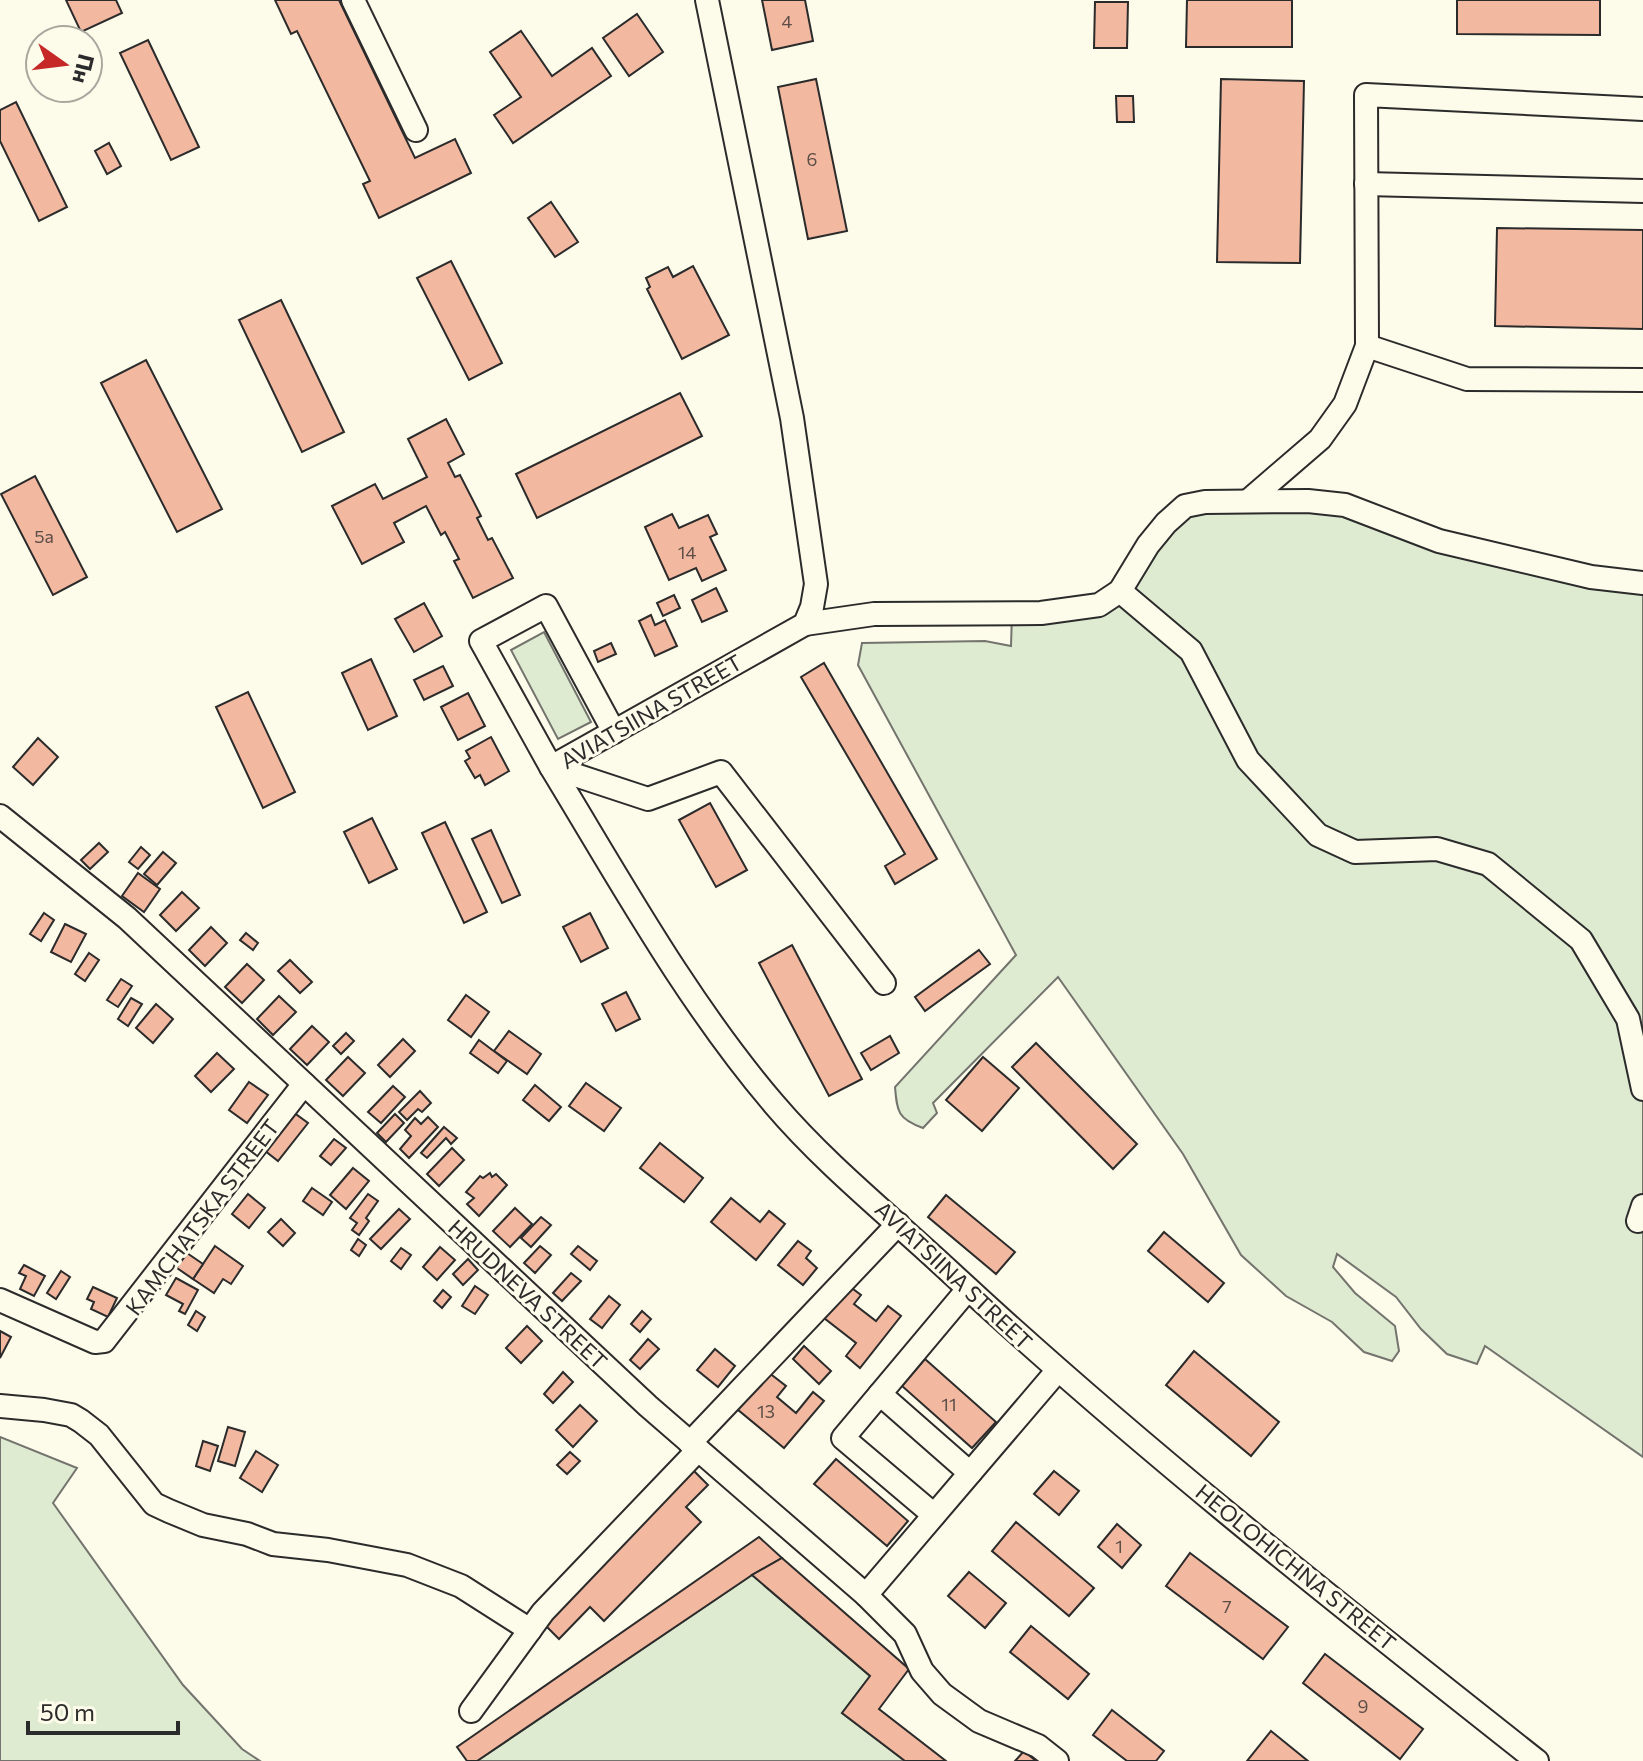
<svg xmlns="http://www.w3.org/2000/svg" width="1643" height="1761" viewBox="0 0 1643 1761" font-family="Commissioner,sans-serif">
<rect width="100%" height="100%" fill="#fdfbea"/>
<!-- green -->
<g fill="#deebd1" stroke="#74746e" stroke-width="2">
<path d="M1308,501L1643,583V1457L1485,1346L1477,1364L1447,1354L1421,1329L1396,1297L1337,1254L1333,1267L1355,1293L1395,1326L1399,1351L1392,1361L1364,1352L1332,1322L1286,1296L1241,1255L1183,1154L1058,977L933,1103L937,1113L923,1128C898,1119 897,1112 895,1087L1016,955L858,665L862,643L985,641L1011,646L1012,614L1099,605L1185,506Z"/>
<polygon points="544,632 591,722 558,739 511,650"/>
<polygon points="0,1437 77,1468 53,1503 183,1685 242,1749 260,1761 0,1761"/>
<polygon points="752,1575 870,1676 842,1713 905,1761 477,1761"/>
</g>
<!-- building -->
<g fill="#f2b8a0" stroke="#2b2b2b" stroke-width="2">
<polygon points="66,0 116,0 122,13 81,32"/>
<polygon points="275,0 339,0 415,158 455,139 471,173 379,218 363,184 370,181 297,31 291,34"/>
<polygon points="762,0 805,0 813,41 772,50"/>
<polygon points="1187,0 1292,0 1292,47 1186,47"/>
<polygon points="1457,0 1600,0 1600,35 1457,34"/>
<polygon points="1095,2 1128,2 1127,48 1094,48"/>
<polygon points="637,14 663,52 629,76 603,38"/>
<polygon points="521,31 552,76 592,48 611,76 513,143 494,115 521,97 490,52"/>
<polygon points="148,40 199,147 171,160 120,53"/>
<polygon points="816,79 847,231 808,239 778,87"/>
<polygon points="1221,79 1304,81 1300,263 1217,262"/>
<polygon points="1116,96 1133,96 1134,122 1117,122"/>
<polygon points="16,102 67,207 39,221 0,141 0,110"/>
<polygon points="109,143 121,166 107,174 95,151"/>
<polygon points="551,202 578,242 555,257 528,218"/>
<polygon points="1497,228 1643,230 1643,329 1495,326"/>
<polygon points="451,261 502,363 469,380 417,278"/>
<polygon points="693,266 729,335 682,359 647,289 650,287 646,278 668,267 673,277"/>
<polygon points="281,300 344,432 302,452 239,320"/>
<polygon points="146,360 222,509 177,532 101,383"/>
<polygon points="680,393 702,436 537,518 516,474"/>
<polygon points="446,419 464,454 448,463 455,477 460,475 481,516 477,518 488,540 492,538 513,578 473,598 454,561 459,559 445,532 441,535 426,506 394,523 404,542 362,564 332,506 375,484 383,499 427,477 408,439"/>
<polygon points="35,476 87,577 53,595 1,494"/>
<polygon points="672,514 679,528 708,515 717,534 710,537 726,570 702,581 696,568 669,580 645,527"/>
<polygon points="716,588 727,611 702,622 692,600"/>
<polygon points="674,595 680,608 663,616 657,603"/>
<polygon points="424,603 442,636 414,652 395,619"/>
<polygon points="651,615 655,625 665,620 677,646 655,656 639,621"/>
<polygon points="611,643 616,654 598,662 594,651"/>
<polygon points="371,659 397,716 368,730 342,673"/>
<polygon points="824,663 937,859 895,884 885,866 905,854 801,677"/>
<polygon points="443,666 453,686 424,700 414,680"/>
<polygon points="248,692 295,792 263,808 216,707"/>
<polygon points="468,693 485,726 458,740 441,707"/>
<polygon points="491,737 509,771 485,785 480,775 475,778 465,761 470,758 466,751"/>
<polygon points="38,738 58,757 33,785 13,767"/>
<polygon points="710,803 747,870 716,887 679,820"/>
<polygon points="372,818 397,869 369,883 344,832"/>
<polygon points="445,822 487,912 464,923 422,833"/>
<polygon points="491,830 520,895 502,903 472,839"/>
<polygon points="99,843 108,852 90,869 81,860"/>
<polygon points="141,847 150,855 138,869 129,862"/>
<polygon points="163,852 176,863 157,885 144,874"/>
<polygon points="138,873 160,889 144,912 122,896"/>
<polygon points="182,892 199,908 176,931 160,915"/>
<polygon points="44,913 54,920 41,941 30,934"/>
<polygon points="590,913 608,948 581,962 563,927"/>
<polygon points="65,924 86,934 71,962 51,952"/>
<polygon points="211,927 227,943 205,966 189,950"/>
<polygon points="246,933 258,943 253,950 240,940"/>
<polygon points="792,945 862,1079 829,1096 759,963"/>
<polygon points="979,950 990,964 925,1011 915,997"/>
<polygon points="89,953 99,960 85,981 75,974"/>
<polygon points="290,960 312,982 300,993 278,971"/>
<polygon points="247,964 264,980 242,1003 225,987"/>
<polygon points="121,979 132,986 118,1007 107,1000"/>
<polygon points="626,992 640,1019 616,1031 602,1004"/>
<polygon points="466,995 489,1012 471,1037 448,1020"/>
<polygon points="279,996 296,1012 273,1035 257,1019"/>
<polygon points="131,998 142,1004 128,1026 118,1019"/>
<polygon points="156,1004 173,1019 153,1043 136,1028"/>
<polygon points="312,1026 329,1042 307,1065 290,1049"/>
<polygon points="509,1031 541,1054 527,1074 494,1051"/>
<polygon points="346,1033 354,1041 341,1054 333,1046"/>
<polygon points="890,1036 899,1053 871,1070 861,1053"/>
<polygon points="403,1039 415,1051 390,1077 378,1065"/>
<polygon points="479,1040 507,1061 498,1073 470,1053"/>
<polygon points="1036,1043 1137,1144 1113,1169 1012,1067"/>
<polygon points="217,1053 234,1069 211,1092 195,1076"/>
<polygon points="348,1057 365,1073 343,1096 326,1080"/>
<polygon points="983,1057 1019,1088 982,1131 946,1100"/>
<polygon points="249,1082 268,1095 247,1123 229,1110"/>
<polygon points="586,1083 621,1108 604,1131 569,1106"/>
<polygon points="535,1085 561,1107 549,1121 523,1100"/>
<polygon points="393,1086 405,1097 381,1123 368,1112"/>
<polygon points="420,1091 431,1103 422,1112 418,1109 407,1120 399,1112"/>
<polygon points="293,1112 308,1123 278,1161 264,1150"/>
<polygon points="395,1114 404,1123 386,1142 377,1133"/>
<polygon points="428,1117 438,1127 409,1158 400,1149 411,1136 405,1130 415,1118 421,1124"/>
<polygon points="444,1127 457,1138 451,1144 446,1138 427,1158 421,1153"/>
<polygon points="334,1139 346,1148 331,1165 320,1156"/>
<polygon points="660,1143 703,1178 684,1202 640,1168"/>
<polygon points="452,1148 464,1160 439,1186 427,1174"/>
<polygon points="353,1168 369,1181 346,1209 330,1195"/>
<polygon points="490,1173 492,1177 496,1174 507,1185 479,1216 467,1204 474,1198 466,1192 480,1176 483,1178"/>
<polygon points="312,1188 332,1202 323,1215 303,1201"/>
<polygon points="248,1194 265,1208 249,1228 232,1214"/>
<polygon points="368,1194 378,1201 366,1218 369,1221 359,1235 352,1230 357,1223 350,1218"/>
<polygon points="946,1195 1015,1252 996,1274 928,1217"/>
<polygon points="731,1198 760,1222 769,1211 785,1224 756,1260 711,1222"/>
<polygon points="515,1208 532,1224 510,1247 493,1231"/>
<polygon points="399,1209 410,1219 381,1249 370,1239"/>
<polygon points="541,1217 551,1225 531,1247 521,1238"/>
<polygon points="281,1219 295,1233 283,1246 268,1232"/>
<polygon points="1164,1232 1224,1283 1208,1302 1148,1251"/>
<polygon points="358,1239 366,1245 359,1256 351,1250"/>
<polygon points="798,1241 811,1251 806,1258 817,1268 803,1285 778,1265"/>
<polygon points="215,1246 243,1266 231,1284 223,1279 214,1293 193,1279"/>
<polygon points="540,1246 551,1255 535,1273 524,1263"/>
<polygon points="578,1246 597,1261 590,1270 571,1254"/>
<polygon points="440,1247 455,1260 437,1280 423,1267"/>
<polygon points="401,1248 411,1255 401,1269 391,1261"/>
<polygon points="184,1251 203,1264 193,1279 174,1266"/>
<polygon points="468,1259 478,1270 463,1285 453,1274"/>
<polygon points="24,1265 45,1276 34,1296 20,1289 26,1276 19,1273"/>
<polygon points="61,1271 70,1277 56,1299 47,1293"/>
<polygon points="571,1273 581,1281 562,1301 553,1293"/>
<polygon points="176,1278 198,1290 185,1314 179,1311 183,1304 166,1295"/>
<polygon points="475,1286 488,1295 475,1314 462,1306"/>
<polygon points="849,1286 861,1295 854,1304 876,1321 888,1306 901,1316 860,1368 846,1356 856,1343 824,1318"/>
<polygon points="93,1287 117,1298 108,1317 91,1309 94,1302 87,1299"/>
<polygon points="443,1290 451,1297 442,1308 434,1301"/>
<polygon points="609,1296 620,1305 602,1328 590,1319"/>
<polygon points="196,1311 205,1317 197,1331 188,1325"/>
<polygon points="642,1311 651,1319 640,1332 631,1324"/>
<polygon points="527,1326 542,1341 521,1363 506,1348"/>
<polygon points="0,1331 11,1337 0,1358"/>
<polygon points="648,1339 659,1349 640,1369 630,1360"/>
<polygon points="804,1346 831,1371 819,1384 793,1359"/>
<polygon points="715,1349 735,1366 718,1387 697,1370"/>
<polygon points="1194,1351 1279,1422 1251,1456 1166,1385"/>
<polygon points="925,1359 996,1422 972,1448 902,1386"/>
<polygon points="563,1372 573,1382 553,1403 544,1394"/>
<polygon points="768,1372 786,1386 777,1397 796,1413 813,1392 824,1401 784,1448 737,1409"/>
<polygon points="580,1405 597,1421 573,1447 556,1430"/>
<polygon points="228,1427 245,1432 235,1466 218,1461"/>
<polygon points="203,1441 218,1446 210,1471 196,1466"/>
<polygon points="256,1451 278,1465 262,1492 240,1478"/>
<polygon points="570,1452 580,1461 567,1474 557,1465"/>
<polygon points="836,1459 908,1521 887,1546 814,1484"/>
<polygon points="693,1470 708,1485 686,1507 701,1522 604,1621 590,1607 559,1639 541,1621"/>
<polygon points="1054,1471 1079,1491 1059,1515 1034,1494"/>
<polygon points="1016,1522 1094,1588 1069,1616 992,1551"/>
<polygon points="1117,1524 1141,1545 1122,1568 1098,1547"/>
<polygon points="759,1537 782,1558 752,1575 477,1761 467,1761 457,1747"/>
<polygon points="1190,1553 1288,1627 1263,1659 1166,1586"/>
<polygon points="782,1558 909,1669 879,1709 946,1761 905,1761 842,1713 870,1676 752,1575"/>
<polygon points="969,1572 1006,1603 985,1628 948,1596"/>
<polygon points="1031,1626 1089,1674 1068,1699 1010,1652"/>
<polygon points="1325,1654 1423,1729 1400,1759 1303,1683"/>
<polygon points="1112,1710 1164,1751 1156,1761 1127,1761 1093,1735"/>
<polygon points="1271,1731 1308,1761 1247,1761"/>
<polygon points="1024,1751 1036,1761 1015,1761"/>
</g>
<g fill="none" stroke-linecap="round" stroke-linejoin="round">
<defs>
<g id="minor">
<polyline points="353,0 416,130"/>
<path d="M707,0L792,418L816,584L812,607L805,624L551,767C621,882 687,1002 774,1104C825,1164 891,1217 949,1271C1136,1445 1337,1603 1537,1761"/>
<polyline points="1366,184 1643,191"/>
<polyline points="1367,346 1467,379 1643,380"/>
<polyline points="1248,501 1320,439 1345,404 1367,346 1366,95 1643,109"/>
<polyline points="1120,591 1191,651 1248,760 1318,835 1355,852 1437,849 1488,864 1581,940 1628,1019 1643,1089"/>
<polyline points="805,624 874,614 1041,613 1099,605 1120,591 1148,545 1166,523 1185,506 1205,502 1308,501 1345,505 1439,541 1591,577 1643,583"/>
<polyline points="614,732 546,606 481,641 551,767 648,799 721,772 884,983"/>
<polyline points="0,816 127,918 648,1406 866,1595 905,1634 922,1671 942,1694 979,1721 1038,1746 1057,1761"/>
<polyline points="1638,1221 1643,1206"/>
<polyline points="0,1300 95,1342 104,1341 304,1084"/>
<polyline points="880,1394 970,1473"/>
<polyline points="0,1406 44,1410 71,1415 81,1421 99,1435 154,1504 169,1511 203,1525 247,1534 273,1544 328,1550 407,1565 461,1586 530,1630"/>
<polyline points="690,1443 898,1224"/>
<polyline points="934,1515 843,1438 968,1289"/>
<polyline points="866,1595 1058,1370"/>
<polyline points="471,1711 543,1612 698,1450"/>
</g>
</defs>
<!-- minor casing -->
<use href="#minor" stroke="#2b2b2b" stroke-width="26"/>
<!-- minor -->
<use href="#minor" stroke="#fdfbea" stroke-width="22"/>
</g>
<g text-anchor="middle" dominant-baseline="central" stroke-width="6" stroke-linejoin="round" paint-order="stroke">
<!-- number labels -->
<g font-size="18" fill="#5d4e48">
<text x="787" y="21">4</text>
<text x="812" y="159">6</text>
<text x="44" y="536">5а</text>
<text x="687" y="552">14</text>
<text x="949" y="1404">11</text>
<text x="766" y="1411">13</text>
<text x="1119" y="1546">1</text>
<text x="1227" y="1606">7</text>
<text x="1363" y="1706">9</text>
</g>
<!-- street labels -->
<g font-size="22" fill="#2b2b2b" stroke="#fdfbea">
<text transform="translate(651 711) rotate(-30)">AVIATSIINA STREET</text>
<text transform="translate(202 1217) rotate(-53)">KAMCHATSKA STREET</text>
<text transform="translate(954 1275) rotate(43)">AVIATSIINA STREET</text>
<text transform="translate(528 1294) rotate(43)">HRUDNEVA STREET</text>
<text transform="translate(1296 1567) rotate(39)">HEOLOHICHNA STREET</text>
</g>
</g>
<!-- north arrow -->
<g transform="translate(64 64) rotate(104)"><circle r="38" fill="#fdfbea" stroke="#a9a89e" stroke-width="2"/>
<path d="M0-6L14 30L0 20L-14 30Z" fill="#c62828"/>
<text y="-12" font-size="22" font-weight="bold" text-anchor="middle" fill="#2b2b2b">Пн</text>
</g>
<!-- scale -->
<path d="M28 1721v12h150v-12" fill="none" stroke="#2b2b2b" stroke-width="4"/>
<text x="40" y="1721" font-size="24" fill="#2b2b2b" stroke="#fdfbea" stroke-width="6" paint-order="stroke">50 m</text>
</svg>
